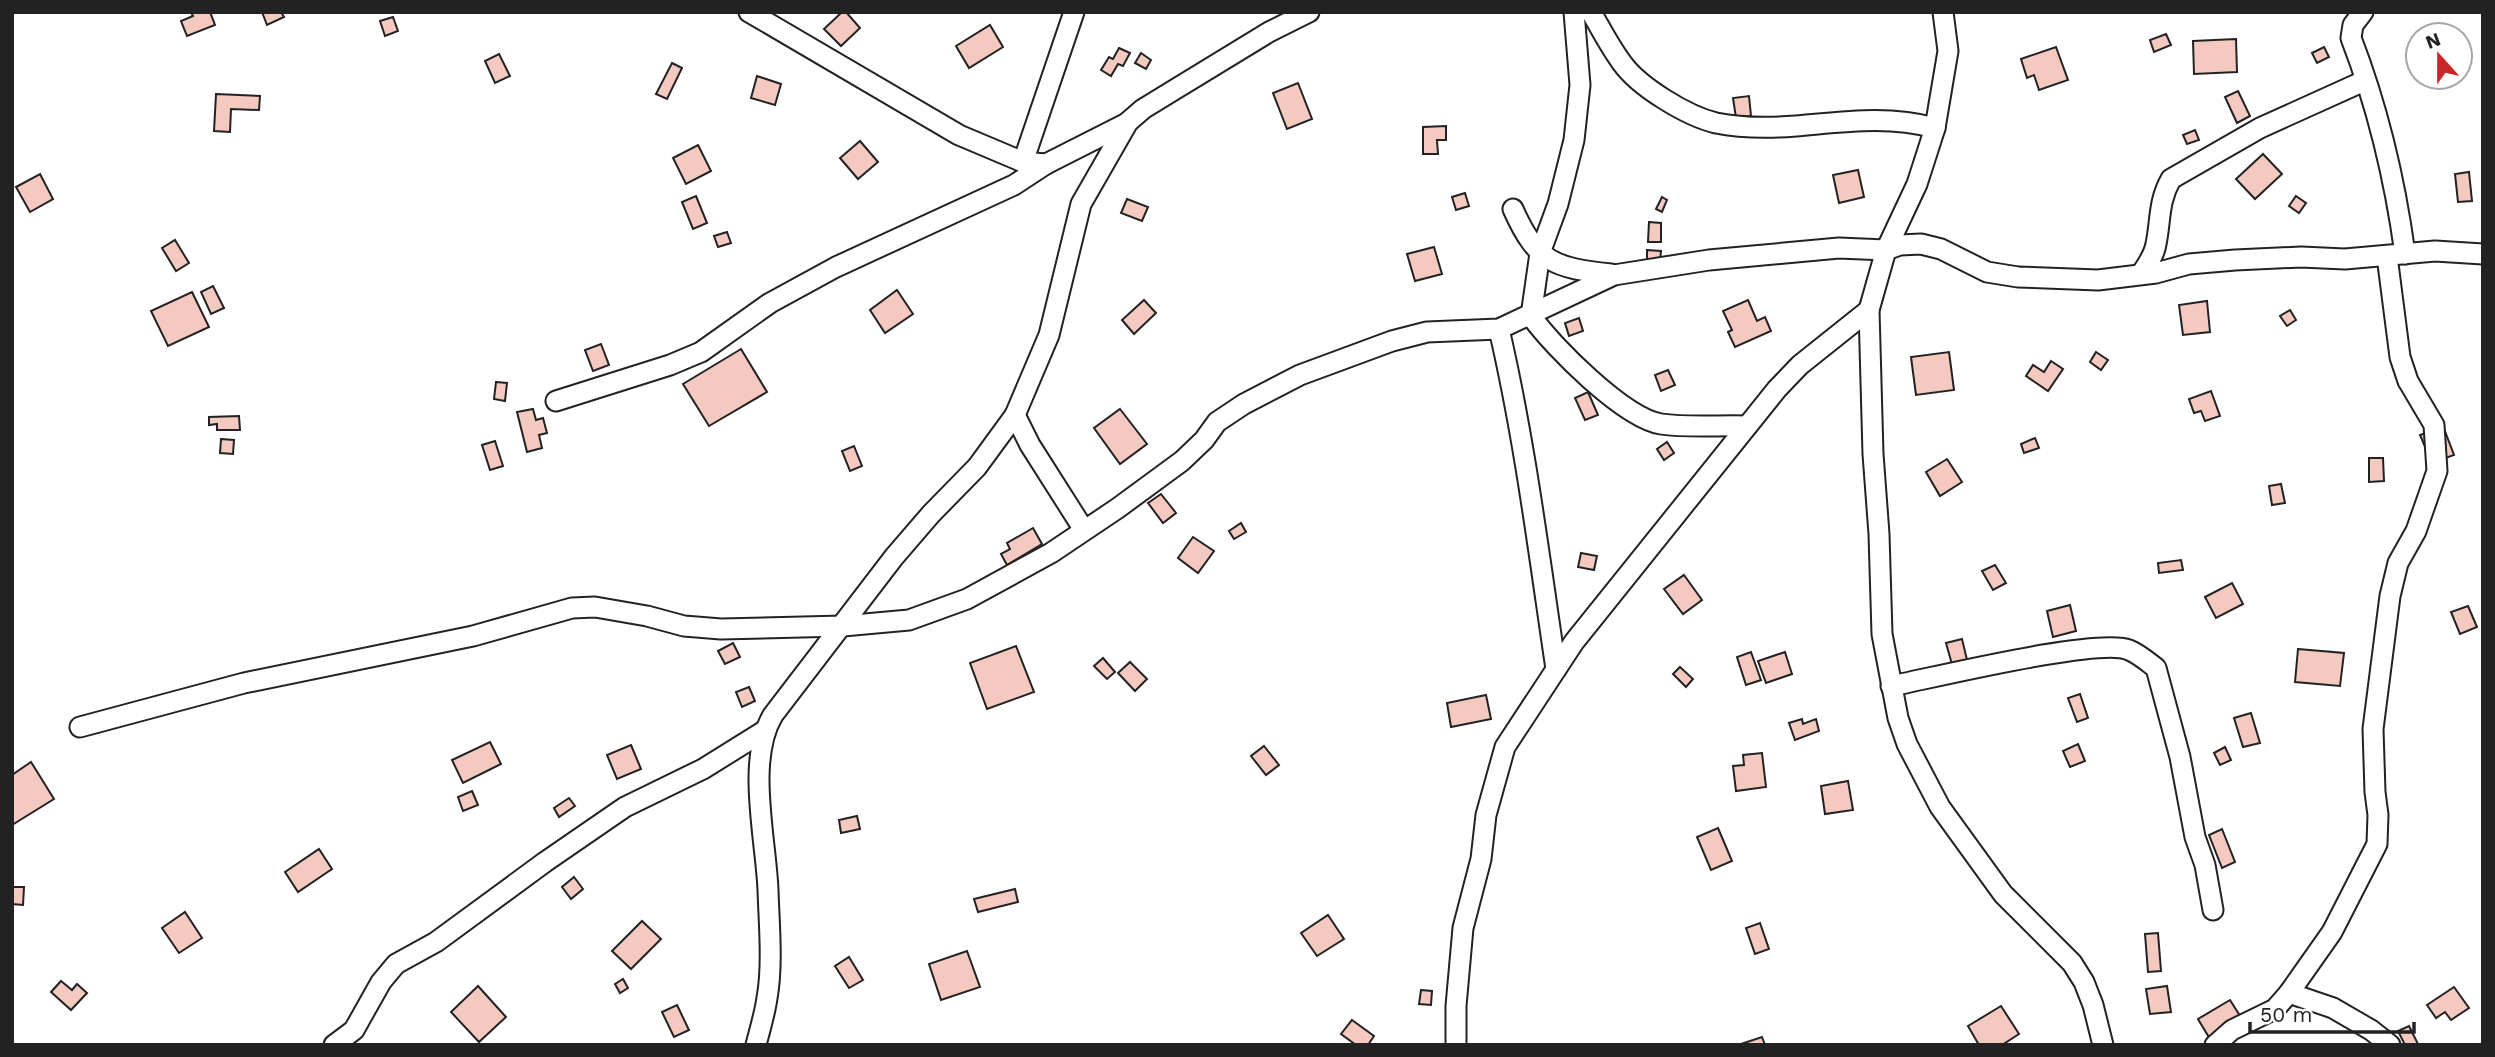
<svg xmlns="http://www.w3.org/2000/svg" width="2495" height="1057" viewBox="0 0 2495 1057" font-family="'Work Sans',sans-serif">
<rect width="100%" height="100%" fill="#fff"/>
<!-- building -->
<g fill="#f3c9c0" stroke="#222" stroke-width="2">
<polygon points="191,12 210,12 215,25 187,36 181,21 193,16"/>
<polygon points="262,12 281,12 284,17 267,25"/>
<polygon points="842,12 846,12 860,28 841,46 824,29"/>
<polygon points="393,17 398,31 385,36 380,21"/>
<polygon points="990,25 1003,47 969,68 956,46"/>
<polygon points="2166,34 2171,45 2154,52 2150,40"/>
<polygon points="2236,39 2237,72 2194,74 2193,41"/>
<polygon points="2056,47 2068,80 2039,90 2034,75 2027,78 2021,59"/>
<polygon points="2324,47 2329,57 2317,63 2312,53"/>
<polygon points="1119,48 1130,53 1123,66 1118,64 1111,76 1101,70 1109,57 1113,59"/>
<polygon points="1141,53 1151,60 1146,69 1135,63"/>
<polygon points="499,54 510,76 495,83 485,61"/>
<polygon points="672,63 682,68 667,99 656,94"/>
<polygon points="757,76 781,84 775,105 751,98"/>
<polygon points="1298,83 1312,119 1287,129 1273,93"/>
<polygon points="2238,91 2250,116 2237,123 2225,97"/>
<polygon points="216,94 260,96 259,110 231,109 230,132 214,131"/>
<polygon points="1749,96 1751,116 1736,118 1733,98"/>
<polygon points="1446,126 1446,140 1437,140 1438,154 1423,154 1423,127"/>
<polygon points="2195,130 2199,140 2187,144 2183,135"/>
<polygon points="860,141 878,162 858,179 840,158"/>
<polygon points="698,145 711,171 686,184 673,158"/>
<polygon points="2263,154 2282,174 2255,199 2236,179"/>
<polygon points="1858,170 1864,197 1839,203 1833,175"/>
<polygon points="2469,172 2472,201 2458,202 2455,174"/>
<polygon points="40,174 53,199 30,212 16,187"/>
<polygon points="1465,193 1469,206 1456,210 1452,197"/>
<polygon points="696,196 707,223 693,229 682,202"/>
<polygon points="2296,196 2306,203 2299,213 2289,206"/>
<polygon points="1662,197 1667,200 1662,212 1656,209"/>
<polygon points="1127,199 1148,207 1142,221 1121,213"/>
<polygon points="1649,222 1661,223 1661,242 1648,242"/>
<polygon points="727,232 731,243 718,247 714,236"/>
<polygon points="175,240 189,263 176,271 162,248"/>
<polygon points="1434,247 1442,274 1415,281 1407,254"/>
<polygon points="1647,250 1661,251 1660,262 1647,261"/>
<polygon points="213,286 224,308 211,314 201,292"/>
<polygon points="897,290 913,314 885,333 870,310"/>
<polygon points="192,292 209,327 168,346 151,311"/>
<polygon points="1144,300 1156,313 1134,334 1122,320"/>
<polygon points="1748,300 1757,321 1765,317 1771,331 1735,347 1728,332 1732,330 1723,311"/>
<polygon points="2207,301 2210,332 2183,335 2179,305"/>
<polygon points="2290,310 2296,320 2287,326 2280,316"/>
<polygon points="1579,318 1583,331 1569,336 1565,323"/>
<polygon points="601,344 609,365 593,371 585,350"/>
<polygon points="741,349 767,392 709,426 683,384"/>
<polygon points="1949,352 1954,390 1916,395 1911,357"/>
<polygon points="2096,352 2108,360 2101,370 2090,362"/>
<polygon points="2051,361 2063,369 2048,391 2026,376 2033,365 2044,372"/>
<polygon points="1668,370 1675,385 1661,391 1655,375"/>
<polygon points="496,382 507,383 505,401 494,399"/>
<polygon points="2211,391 2220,416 2205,421 2201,411 2194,413 2189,399"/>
<polygon points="1588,392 1598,415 1585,420 1575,398"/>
<polygon points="533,409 536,420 543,418 547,433 539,435 542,448 527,452 517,412"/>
<polygon points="1120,409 1147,444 1120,464 1094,428"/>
<polygon points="239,416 240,430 217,430 217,424 209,425 209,417"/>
<polygon points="2443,426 2454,455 2432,463 2420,435"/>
<polygon points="2035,438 2039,448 2024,453 2021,444"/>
<polygon points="221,439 234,440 233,454 220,453"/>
<polygon points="495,441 503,466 490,470 482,445"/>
<polygon points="1667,442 1674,453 1664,460 1657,449"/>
<polygon points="854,446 862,466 850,471 842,451"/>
<polygon points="2369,458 2383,458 2384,481 2369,482"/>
<polygon points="1947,459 1962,482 1940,496 1926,472"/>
<polygon points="2281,484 2285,503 2272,505 2269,486"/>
<polygon points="1161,494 1176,513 1163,523 1148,503"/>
<polygon points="1241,523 1246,532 1234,539 1229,531"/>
<polygon points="1033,528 1042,544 1007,565 1001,554 1010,549 1007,543"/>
<polygon points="1193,537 1214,551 1198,573 1178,558"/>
<polygon points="1581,553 1597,556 1594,570 1578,567"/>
<polygon points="2181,560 2183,570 2159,573 2158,563"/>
<polygon points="1995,565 2006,583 1993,590 1982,571"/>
<polygon points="1684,575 1702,600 1683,614 1664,589"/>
<polygon points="2232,583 2243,604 2216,618 2205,597"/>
<polygon points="2070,605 2076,631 2053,637 2047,611"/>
<polygon points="2468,606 2477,627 2460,634 2451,612"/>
<polygon points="1962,639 1968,664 1953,668 1946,643"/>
<polygon points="733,643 740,657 725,664 718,651"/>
<polygon points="1016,646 1034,692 987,709 970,663"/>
<polygon points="2298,649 2344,653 2340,686 2295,682"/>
<polygon points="1751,652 1761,680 1746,685 1737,657"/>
<polygon points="1785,652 1792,674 1766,683 1758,661"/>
<polygon points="1103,658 1115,672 1107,679 1094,666"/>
<polygon points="1130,662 1147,679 1135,691 1118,673"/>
<polygon points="1680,667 1693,679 1686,687 1673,674"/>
<polygon points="749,687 755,701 742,707 736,692"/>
<polygon points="2080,694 2088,718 2077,722 2068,698"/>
<polygon points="1486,695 1491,719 1451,727 1447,703"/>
<polygon points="2251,713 2260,743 2243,747 2234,718"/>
<polygon points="1802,719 1803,724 1816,719 1819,731 1795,740 1789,723"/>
<polygon points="490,742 501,764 463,783 452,760"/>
<polygon points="2078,744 2085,761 2070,767 2063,751"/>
<polygon points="631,745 641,769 617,779 607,755"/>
<polygon points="1264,746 1279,765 1266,775 1251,756"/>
<polygon points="2225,747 2231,760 2220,765 2214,753"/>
<polygon points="1762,753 1766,787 1736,791 1733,766 1744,765 1743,755"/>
<polygon points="31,762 54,799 12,825 12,775"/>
<polygon points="1848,781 1853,810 1825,814 1821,786"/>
<polygon points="472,791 478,805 463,811 458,797"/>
<polygon points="569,798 575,806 559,817 554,808"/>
<polygon points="857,816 860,829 841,833 839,820"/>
<polygon points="1718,828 1732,861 1711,870 1697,837"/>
<polygon points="2222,829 2235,862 2222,868 2209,835"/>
<polygon points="319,849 332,869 298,892 285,872"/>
<polygon points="574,877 583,889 571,899 562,887"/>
<polygon points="12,887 24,887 23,905 12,904"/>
<polygon points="1015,889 1018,902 978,912 974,899"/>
<polygon points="185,912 202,938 179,953 162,928"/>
<polygon points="1328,915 1344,939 1317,956 1301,933"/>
<polygon points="642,921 661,939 631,969 612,951"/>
<polygon points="1760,923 1769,949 1755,954 1746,928"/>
<polygon points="2158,933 2161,971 2148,972 2145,934"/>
<polygon points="967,951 980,987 941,1000 929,964"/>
<polygon points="849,957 863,980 849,988 835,966"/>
<polygon points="623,979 628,988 620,993 615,984"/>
<polygon points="61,981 72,990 77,984 87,993 71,1010 51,992"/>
<polygon points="478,986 506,1017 479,1042 451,1012"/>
<polygon points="2167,986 2171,1012 2150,1014 2146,989"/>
<polygon points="2454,987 2469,1008 2451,1020 2445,1012 2436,1018 2427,1005"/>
<polygon points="1421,990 1432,991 1431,1005 1419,1004"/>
<polygon points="2230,1000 2242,1019 2210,1039 2198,1019"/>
<polygon points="677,1005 689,1030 674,1037 662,1012"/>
<polygon points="2001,1006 2019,1034 2002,1045 1979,1045 1968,1026"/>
<polygon points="1352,1020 1374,1036 1368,1045 1356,1045 1341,1034"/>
<polygon points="2409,1026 2418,1044 2416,1045 2405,1045 2398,1031"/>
<polygon points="1762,1037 1765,1045 1738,1045"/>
</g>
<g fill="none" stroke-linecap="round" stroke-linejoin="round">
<defs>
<g id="minor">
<polyline points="749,12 959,135 1023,162 1046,164 1127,123"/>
<path d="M1574,12L1580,85L1574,140L1558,204L1540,253L1531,316C1553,347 1624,418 1661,424C1689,428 1719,425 1747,426"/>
<path d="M1591,12C1601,29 1610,47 1622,63C1639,87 1687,116 1716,123C1741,128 1771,128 1796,126C1843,122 1888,115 1935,128"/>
<polyline points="1943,12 1948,51 1935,128 1917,184 1886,250 1869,310 1873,454 1879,534 1882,634 1898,718 1907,744 1940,807 2003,894 2072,963 2084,982 2093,1005 2103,1045"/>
<path d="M2363,12L2353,25L2351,38C2378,108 2395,180 2405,254"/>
<polyline points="1023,162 1074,12"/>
<path d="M1513,209C1537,263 1555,268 1611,274"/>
<path d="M2141,274C2147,265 2154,256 2156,244C2161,220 2158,202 2171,179L2260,128L2364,81"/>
<path d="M1499,329C1525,441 1539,555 1556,669"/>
<polyline points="556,401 670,365 701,352 770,303 836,267 1014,185 1046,164"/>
<polyline points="1015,415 1030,445 1084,530"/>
<path d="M1891,686C1932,678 2100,637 2129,650C2139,654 2148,662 2156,668L2180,757L2195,837L2205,865L2213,910"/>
<polyline points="80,727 244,683 473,636 572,608 595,607 647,616 684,626 721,629 843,626 909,620 967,599 1051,553 1118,508 1182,461 1204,440 1217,422 1244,404 1300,375 1392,341 1427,332 1499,329 1614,275 1709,260 1839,248 1886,250 1900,245 1921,244 1941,249 1987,272 2018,277 2098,280 2156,273 2189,264 2235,260 2301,257 2345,259 2435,251 2483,254"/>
<polyline points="2289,993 2333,1008 2371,1030 2390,1045"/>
<polyline points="334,1045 354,1030 381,982 396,964 436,942 545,862 625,807 703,769 764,731"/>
<path d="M756,1045C760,1029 765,1013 767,998C773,965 769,923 768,890C766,839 746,760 773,715L894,557L931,514L977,467L1015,415L1049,335L1081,204L1128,122L1143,109L1174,90L1269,32L1309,12"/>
<polyline points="1456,1045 1456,1006 1463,928 1481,859 1486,815 1505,747 1574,642 1777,389 1800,365 1869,310"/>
<polyline points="2215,1045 2232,1030 2275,1009 2289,993 2332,932 2377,844 2378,815 2375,792 2373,729 2390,596 2398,563 2416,531 2437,471 2434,425 2408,381 2400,357 2387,256"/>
</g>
</defs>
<!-- minor casing -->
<use href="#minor" stroke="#222" stroke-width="23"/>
<!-- minor -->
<use href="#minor" stroke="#fff" stroke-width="19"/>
</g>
<!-- border -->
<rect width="2495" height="1057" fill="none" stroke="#222222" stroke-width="28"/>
<!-- north arrow -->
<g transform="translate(2439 56) rotate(339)"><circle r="33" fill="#ffffff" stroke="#a7a7a7" stroke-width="2"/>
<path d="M0-5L12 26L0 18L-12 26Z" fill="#c62828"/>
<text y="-10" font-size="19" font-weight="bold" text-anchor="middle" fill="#222222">N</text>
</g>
<!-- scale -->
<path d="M2250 1022v10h164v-10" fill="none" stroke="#222222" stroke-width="3.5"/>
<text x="2260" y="1022" font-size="21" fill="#222222" stroke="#ffffff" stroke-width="5" paint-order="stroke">50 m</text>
</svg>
